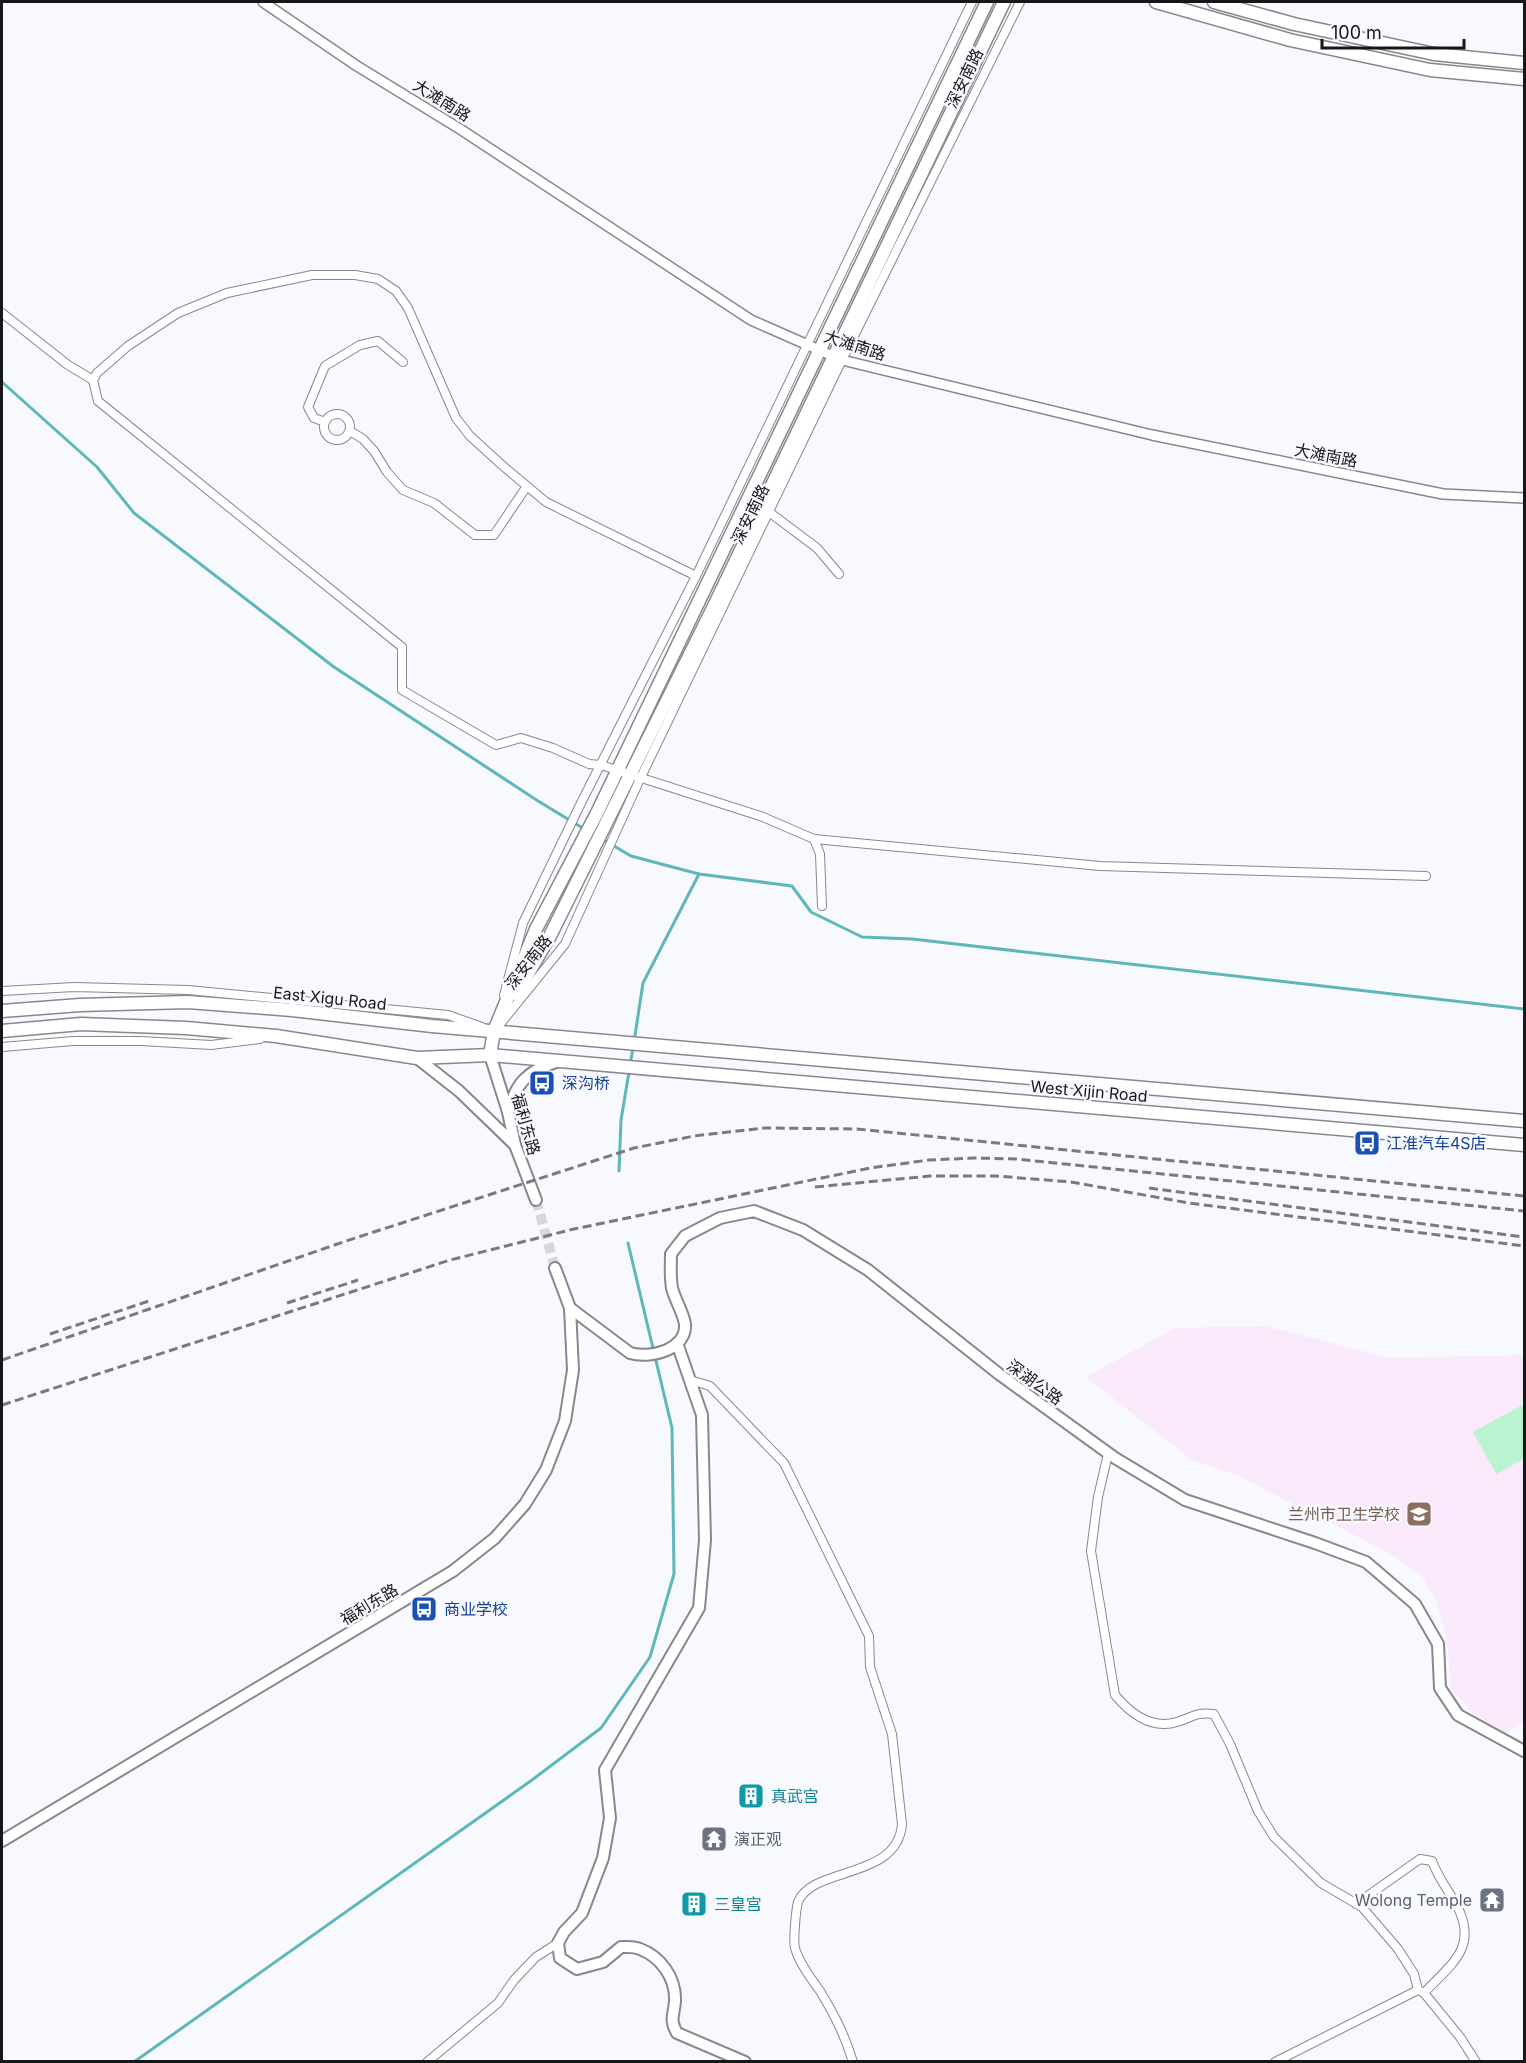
<svg xmlns="http://www.w3.org/2000/svg" width="1526" height="2063" viewBox="0 0 1526 2063" font-family="Inter,'Noto Sans SC',sans-serif">
<rect width="100%" height="100%" fill="#f8f9fe"/>
<!-- education -->
<polygon fill="#fae9fb" points="1264,1326 1390,1358 1524,1355 1524,1720 1505,1734 1471,1711 1451,1688 1447,1640 1436,1600 1421,1575 1391,1554 1235,1474 1192,1460 1086,1377 1175,1328"/>
<!-- green -->
<polygon fill="#b9f3d0" points="1524,1404 1524,1459 1496,1474 1473,1432"/>
<g fill="none" stroke-linecap="round" stroke-linejoin="round">
<!-- stream -->
<g stroke="#5eb7b8" stroke-width="3">
<polyline points="2,382 97,467 134,513 334,667 538,801 586,830"/>
<polyline points="602,839 631,856 699,874 792,886 811,912 862,937 912,939 1524,1009"/>
<polyline points="634,1042 643,983 699,874"/>
<polyline points="630,1065 633,1048"/>
<polyline points="619,1171 621,1120 629,1072"/>
<polyline points="134,2062 532,1780 601,1728 650,1657 674,1574 672,1428 628,1243"/>
</g>
<!-- secondary-tunnel -->
<polyline stroke="#d6d7dc" stroke-width="10" stroke-dasharray="10 5" stroke-linecap="butt" points="536,1200 555,1268"/>
<defs>
<g id="minor">
<polyline points="2,313 68,365 93,380"/>
<circle cx="337" cy="427" r="13"/>
<polyline points="325,422 314,418 308,407 325,366 360,345 378,341 403,362"/>
<polyline points="350,431 363,439 374,451 387,472 403,490 434,503 475,535 494,535 527,486"/>
<polyline points="765,509 817,548 839,574"/>
<polyline points="696,576 546,502 503,466 470,436 456,418 408,308 396,291 378,279 355,275 312,275 227,293 178,313 128,346 97,373 93,380 98,401 402,647 402,690 496,745 521,738 553,748 589,764 601,765 763,817 814,839 1100,866 1426,876"/>
<polyline points="581,803 696,576 972,2"/>
<polyline points="814,839 820,854 822,906"/>
<polyline points="2,991 74,987 188,990 448,1015 482,1027"/>
<polyline points="504,995 523,923"/>
<polyline points="501,1023 565,944 640,779 842,360 1020,2"/>
<polyline points="2,1047 73,1041 141,1041 211,1045 260,1039"/>
<path d="M690,1380L710,1386L784,1463L869,1636L870,1667L892,1734L902,1824C898,1880 812,1866 798,1902C796,1909 793,1941 795,1948C799,1963 811,1978 820,1991C835,2016 844,2033 853,2062"/>
<path d="M1108,1454L1098,1497L1091,1551L1115,1695C1130,1713 1151,1730 1177,1722C1194,1717 1194,1712 1214,1714L1230,1744L1258,1811L1274,1837L1321,1883L1362,1907L1398,1949L1414,1974L1418,1990"/>
<path d="M1356,1904L1420,1859L1432,1861C1439,1880 1448,1889 1457,1906C1479,1948 1450,1965 1424,1993"/>
<polyline points="427,2062 498,2003 514,1980 536,1957 558,1943"/>
<polyline points="1275,2062 1418,1990 1424,1993 1460,2037 1476,2062"/>
</g>
<polyline id="tertiary" points="263,2 357,66 460,129 751,320 842,360 1152,435 1443,494 1524,498"/>
<g id="secondary">
<polyline points="490,1055 508,1112 515,1145 536,1200"/>
<polyline points="417,1058 459,1091 515,1145"/>
<path d="M508,1112C516,1083 527,1071 556,1062"/>
<path d="M570,1308L630,1353C650,1359 687,1350 685,1324C683,1312 675,1300 672,1288C670,1277 671,1265 671,1254L685,1236L720,1218L754,1211L803,1230L868,1270L999,1374L1115,1458L1185,1500L1315,1543L1366,1562L1415,1604L1438,1644L1440,1688L1458,1715L1524,1751"/>
<path d="M677,1343L702,1415L705,1540L699,1608L605,1770L610,1818L603,1858L582,1913L564,1932L558,1943L560,1958L577,1969L603,1962L621,1947C627,1947 634,1946 640,1949C661,1957 676,1978 675,2001C674,2016 669,2019 677,2033L745,2062"/>
<polyline points="2,1841 453,1571 495,1538 525,1504 546,1470 565,1421 573,1370 570,1308 555,1268"/>
</g>
<g id="primary">
<polyline points="1156,2 1290,40 1430,70 1524,79"/>
<polyline points="1214,2 1294,24 1434,54 1524,63"/>
<polyline points="516,994 550,936 715,604 1004,2"/>
<polyline points="2,1011 80,1005 188,1002 292,1010 432,1026 1524,1121"/>
<polyline points="2,1031 81,1024 186,1028 276,1036 417,1058 490,1055 1524,1145"/>
<polyline points="490,1055 494,1031 536,929 597,813 987,2"/>
</g>
</defs>
<!-- minor casing -->
<use href="#minor" stroke="#87888d" stroke-width="10"/>
<!-- tertiary casing -->
<use href="#tertiary" stroke="#87888d" stroke-width="12"/>
<!-- secondary casing -->
<use href="#secondary" stroke="#87888d" stroke-width="14"/>
<!-- primary casing -->
<use href="#primary" stroke="#87888d" stroke-width="15"/>
<!-- minor -->
<use href="#minor" stroke="#fff" stroke-width="8"/>
<!-- tertiary -->
<use href="#tertiary" stroke="#fff" stroke-width="9"/>
<!-- secondary -->
<use href="#secondary" stroke="#fff" stroke-width="10"/>
<!-- primary -->
<use href="#primary" stroke="#fff" stroke-width="12"/>
<!-- rail -->
<g stroke="#797a7e" stroke-width="3" stroke-dasharray="9 4.5" stroke-linecap="butt">
<polyline points="815,1187 930,1176 996,1176 1071,1182 1189,1203 1524,1246"/>
<polyline points="1149,1188 1524,1237"/>
<polyline points="287,1303 358,1280"/>
<polyline points="50,1334 152,1300"/>
<polyline points="2,1360 346,1241 634,1148 694,1136 765,1128 857,1129 1524,1196"/>
<polyline points="2,1405 450,1260 574,1229 870,1168 929,1160 975,1158 1016,1159 1524,1211"/>
</g>
<defs>
<polyline id="minor-bridge" points="523,923 581,803"/>
</defs>
<!-- minor-bridge casing -->
<use href="#minor-bridge" stroke="#87888d" stroke-width="10" stroke-linecap="butt"/>
<!-- minor-bridge -->
<use href="#minor-bridge" stroke="#fff" stroke-width="8"/>
</g>
<!-- icons -->
<defs>
<symbol id="bus-square" viewBox="-11 -11 22 22"><rect x="-9" y="-9" width="18" height="18" rx="4" fill="#1a4fb4" stroke="#f8f9fe"/><path d="M-5-6H5V4H4V6H2V4H-2V6H-4V4H-5ZM-3.5-4V0h7V-4ZM-3.5 1.2v1.5H-2V1.2ZM2 1.2v1.5H3.5V1.2Z" fill="#fff"/></symbol>
<symbol id="university-square" viewBox="-11 -11 22 22"><rect x="-9" y="-9" width="18" height="18" rx="4" fill="#8d6e63" stroke="#f8f9fe"/><path d="M0-5L7-2L0 1L-7-2ZM-4 1L0 2.5L4 1V4Q0 6-4 4Z" fill="#fff"/></symbol>
<symbol id="building-square" viewBox="-11 -11 22 22"><rect x="-9" y="-9" width="18" height="18" rx="4" fill="#0f9aa8" stroke="#f8f9fe"/><path d="M-4-6H4V6H1V3H-1V6H-4ZM-2.5-4.3h1.7v1.8h-1.7ZM.8-4.3h1.7v1.8H.8ZM-2.5-1h1.7V.8h-1.7ZM.8-1h1.7V.8H.8Z" fill="#fff"/></symbol>
<symbol id="temple-square" viewBox="-11 -11 22 22"><rect x="-9" y="-9" width="18" height="18" rx="4" fill="#6b7280" stroke="#f8f9fe"/><path d="M0-6L5-2H3V0L6.5 2.5H4V6H1.5V3h-3V6H-4V2.5H-6.5L-3 0V-2H-5Z" fill="#fff"/></symbol>
</defs>
<g fill-rule="evenodd">
<use href="#bus-square" x="527" y="1068" width="30" height="30"/>
<use href="#bus-square" x="1352" y="1128" width="30" height="30"/>
<use href="#university-square" x="1404" y="1499" width="30" height="30"/>
<use href="#bus-square" x="409" y="1594" width="30" height="30"/>
<use href="#building-square" x="736" y="1781" width="30" height="30"/>
<use href="#temple-square" x="699" y="1824" width="30" height="30"/>
<use href="#temple-square" x="1477" y="1885" width="30" height="30"/>
<use href="#building-square" x="679" y="1889" width="30" height="30"/>
</g>
<g text-anchor="middle" dominant-baseline="central" stroke-width="5" stroke-linejoin="round" paint-order="stroke">
<!-- street labels -->
<g font-size="16" fill="#161719" stroke="#f8f9fe">
<text transform="translate(964 78) rotate(-64)">深安南路</text>
<text transform="translate(442 100) rotate(32)">大滩南路</text>
<text transform="translate(855 345) rotate(18)">大滩南路</text>
<text transform="translate(1326 455) rotate(11)">大滩南路</text>
<text transform="translate(750 514) rotate(-64)">深安南路</text>
<text transform="translate(528 962) rotate(-52)">深安南路</text>
<text transform="translate(330 998) rotate(6)">East Xigu Road</text>
<text transform="translate(1089 1091) rotate(5)">West Xijin Road</text>
<text transform="translate(526 1124) rotate(74)">福利东路</text>
<text transform="translate(1035 1382) rotate(36)">深湖公路</text>
<text transform="translate(369 1604) rotate(-31)">福利东路</text>
</g>
<!-- transit labels -->
<g font-size="16" fill="#164399" stroke="#f8f9fe" text-anchor="start">
<text x="562" y="1083">深沟桥</text>
<text x="1386" y="1143">江淮汽车4S店</text>
<text x="444" y="1609">商业学校</text>
</g>
<!-- education labels -->
<g font-size="16" fill="#785e54" stroke="#f8f9fe" text-anchor="end">
<text x="1400" y="1514">兰州市卫生学校</text>
</g>
<!-- culture labels -->
<g font-size="16" fill="#0d838f" stroke="#f8f9fe" text-anchor="start">
<text x="771" y="1796">真武宫</text>
<text x="714" y="1904">三皇宫</text>
</g>
<!-- worship labels -->
<g font-size="16" fill="#5b616d" stroke="#f8f9fe" text-anchor="start">
<text x="734" y="1839">演正观</text>
<text x="1472" y="1900" text-anchor="end">Wolong Temple</text>
</g>
</g>
<!-- border -->
<rect width="1526" height="2063" fill="none" stroke="#161719" stroke-width="6"/>
<!-- scale -->
<path d="M1322 39v9h142v-9" fill="none" stroke="#161719" stroke-width="3"/>
<text x="1331" y="39" font-size="18" fill="#161719" stroke="#f8f9fe" stroke-width="4.5" paint-order="stroke">100 m</text>
</svg>
